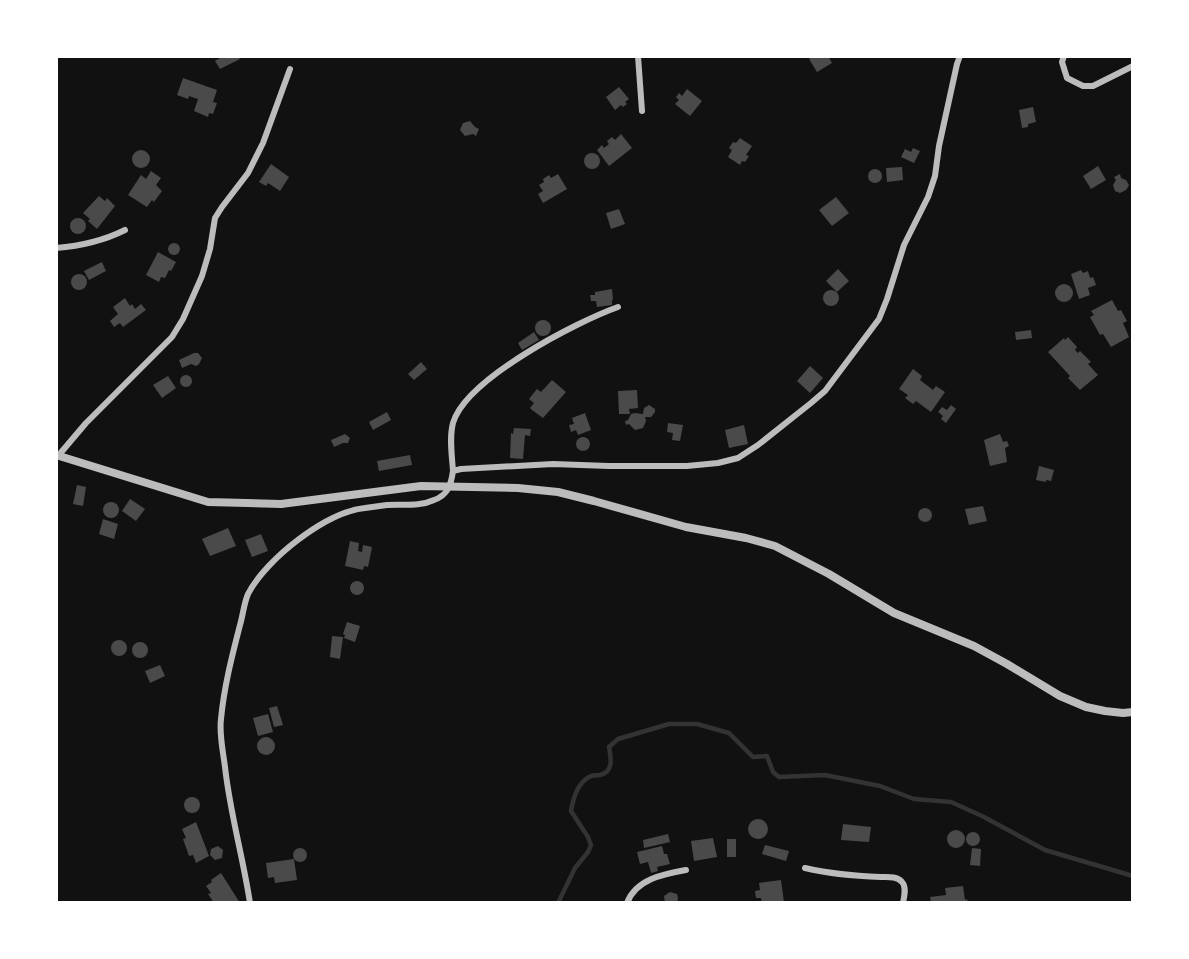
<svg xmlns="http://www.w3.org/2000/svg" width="1189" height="959" viewBox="0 0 1189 959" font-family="'Noto Serif',serif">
<rect width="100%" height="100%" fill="#111"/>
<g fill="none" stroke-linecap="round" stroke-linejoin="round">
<!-- stream -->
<path stroke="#333" stroke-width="4.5" d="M558,903L575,868L588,852L591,845L588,837L571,811C573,799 578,783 589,777C592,775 596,775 600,775C614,772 611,758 609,747L618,739L669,724H697L729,733L753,757L767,756L773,772L779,777L825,775L880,786L914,799L951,802L982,816L1045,850L1133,876"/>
</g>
<!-- building -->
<g fill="#4a4a4a">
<polygon points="223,56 238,56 240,59 220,69 215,61"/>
<polygon points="813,56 828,56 832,63 817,72 809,59"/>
<polygon points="183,78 217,90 213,102 217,103 213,114 209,113 208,117 194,111 198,99 189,96 188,99 177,95"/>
<polygon points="619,87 629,99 625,102 627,104 623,107 621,105 615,110 606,97"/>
<polygon points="687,89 702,101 690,116 675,104 679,100 676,97 679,93 682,96"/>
<polygon points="1033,107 1036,122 1028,124 1028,127 1022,128 1019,110"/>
<polygon points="470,121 475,127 479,129 476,136 473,134 465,136 460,130 463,123"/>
<polygon points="621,134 632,148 609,166 597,150 602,145 604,148 609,144 607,141 612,137 615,140"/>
<polygon points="740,138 752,146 746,155 749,156 745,162 742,161 740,165 728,157 732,150 729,148 733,142 736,143"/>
<polygon points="913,148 920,151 914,163 901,157 905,149 911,152"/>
<circle cx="141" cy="159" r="9"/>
<circle cx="592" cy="161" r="8"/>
<polygon points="271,164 289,177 280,191 268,183 266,186 259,182"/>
<polygon points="1098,166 1106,180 1091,189 1083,176"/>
<polygon points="902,167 903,180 887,182 886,168"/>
<circle cx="875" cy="176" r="7"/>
<polygon points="151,171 161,178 156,185 162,191 154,202 152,200 147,207 128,195 141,175 146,179"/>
<polygon points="558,174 567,189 543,203 538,194 543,191 539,185 544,182 543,179 549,175 551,178"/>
<polygon points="1120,174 1121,178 1126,180 1129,185 1126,190 1120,193 1115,191 1113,185 1116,180 1114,177"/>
<polygon points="99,196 105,201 107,198 115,206 97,229 88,221 90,219 83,213"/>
<polygon points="836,197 849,213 832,226 819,210"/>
<polygon points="619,209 625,224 611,229 606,213"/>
<circle cx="78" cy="226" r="8"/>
<circle cx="174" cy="249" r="6"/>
<polygon points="158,252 176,262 171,271 169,270 165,278 161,277 159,282 146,275"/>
<polygon points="102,262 106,271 89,280 84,271"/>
<polygon points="838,269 849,281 837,292 826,281"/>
<polygon points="1081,270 1083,273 1088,271 1090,278 1093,277 1096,285 1088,288 1090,295 1079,299 1071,274"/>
<circle cx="79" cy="282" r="8"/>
<circle cx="1064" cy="293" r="9"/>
<polygon points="612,289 613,300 612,300 612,305 597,307 596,301 591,301 590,295 595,295 595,292"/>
<circle cx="831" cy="298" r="8"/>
<polygon points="125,298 130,306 132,304 135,309 141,304 146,310 123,327 120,323 114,327 110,321 118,314 113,307"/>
<polygon points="1112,300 1118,311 1121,310 1127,321 1123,323 1129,337 1111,347 1103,334 1100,335 1090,317 1094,315 1091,311"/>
<circle cx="543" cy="328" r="8"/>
<polygon points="1031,330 1032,338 1016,340 1015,332"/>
<polygon points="534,332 539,340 522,350 518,343"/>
<polygon points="1068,337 1077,347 1075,350 1078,353 1080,351 1091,362 1088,364 1098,375 1080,390 1068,378 1070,376 1048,352 1064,338 1065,340"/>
<polygon points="194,353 198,353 202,358 199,364 196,366 191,364 182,368 179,360"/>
<polygon points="421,362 427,369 414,380 408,374"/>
<polygon points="810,366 823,378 810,393 797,381"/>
<polygon points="913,369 922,376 920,380 933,390 936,386 945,392 931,412 916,401 913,404 905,398 908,395 899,389"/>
<circle cx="186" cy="381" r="6"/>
<polygon points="168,376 176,388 162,398 153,385"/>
<polygon points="552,380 566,392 543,418 532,410 530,408 534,403 529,399 537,389 541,392"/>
<polygon points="637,390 638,408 629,409 630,414 619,414 618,391"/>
<polygon points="649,405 655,409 655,412 651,417 645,417 646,421 643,428 635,430 629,424 626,425 625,421 628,420 631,414 635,413 643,414 644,408"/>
<polygon points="951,405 956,409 946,423 941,419 943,416 938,412 942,407 947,410"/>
<polygon points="387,412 391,420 373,430 369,422"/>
<polygon points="585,413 591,430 578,435 576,430 571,432 569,425 574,424 572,418"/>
<polygon points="668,423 683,425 680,441 672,440 673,433 667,432"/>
<polygon points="744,425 748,444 729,448 725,430"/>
<polygon points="514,428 531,429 530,436 525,435 523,459 510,458 511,433 513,434"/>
<polygon points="345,434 350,438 348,443 343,443 334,447 331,440"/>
<polygon points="1000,434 1003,442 1007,441 1009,446 1005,448 1007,462 990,466 984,440"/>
<circle cx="583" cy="444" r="7"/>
<polygon points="410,455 412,465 379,471 377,461"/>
<polygon points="1039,466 1054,470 1051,481 1046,480 1046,482 1036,480"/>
<polygon points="77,485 86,487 83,506 73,504"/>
<polygon points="130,499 145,509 136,521 122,511"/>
<circle cx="111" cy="510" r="8"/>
<polygon points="983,506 987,521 969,525 965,509"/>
<circle cx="925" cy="515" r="7"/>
<polygon points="103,519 118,524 114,539 99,534"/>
<polygon points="228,528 236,546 210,556 202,539"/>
<polygon points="261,534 268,551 252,557 245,540"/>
<polygon points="350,541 359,543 358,551 362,552 363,545 372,547 368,567 364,566 363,570 345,566"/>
<circle cx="357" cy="588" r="7"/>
<polygon points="347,622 360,626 355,642 344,638 345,635 343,634"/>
<polygon points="332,636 343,637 340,659 330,657"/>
<circle cx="119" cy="648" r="8"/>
<circle cx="140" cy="650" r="8"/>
<polygon points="160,665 165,676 150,683 145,671"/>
<polygon points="277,706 283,725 274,727 269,708"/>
<polygon points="268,714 273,732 258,736 253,718"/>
<circle cx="266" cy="746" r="9"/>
<circle cx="192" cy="805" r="8"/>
<circle cx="758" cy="829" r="10"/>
<polygon points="196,822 209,856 196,863 193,855 189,856 183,839 186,838 182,829"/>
<polygon points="843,824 871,827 869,842 841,840"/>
<circle cx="956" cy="839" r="9"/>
<circle cx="973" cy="839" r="7"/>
<polygon points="668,834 670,842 644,848 643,840"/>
<polygon points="713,838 717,857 694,861 691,841"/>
<rect x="727" y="839" width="9" height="18"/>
<polygon points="765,845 789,851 786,861 762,854"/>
<polygon points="218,846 223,850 222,858 215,860 210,855 211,849"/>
<polygon points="662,846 664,854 667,854 670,864 657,867 658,871 651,873 648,862 640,864 637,852"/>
<circle cx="300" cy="855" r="7"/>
<polygon points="972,848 981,849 980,866 970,865"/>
<polygon points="294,859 297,880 275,883 274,877 268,878 266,863"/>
<polygon points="221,873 240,903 214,903 208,894 211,893 206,886 212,882 211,880"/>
<polygon points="781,880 784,902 762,903 761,898 756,898 755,891 760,890 759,883"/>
<polygon points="963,886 965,900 967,899 968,903 931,903 930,897 946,895 945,888"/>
<polygon points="670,892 677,894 678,898 677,903 665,903 664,896"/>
</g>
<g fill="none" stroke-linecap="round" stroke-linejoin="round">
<!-- minor -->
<g stroke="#bcbcbc" stroke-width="6">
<polyline points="638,56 642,111"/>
<polyline points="1064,56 1062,62 1067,78 1083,86 1093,86 1133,66"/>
<path d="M56,248C81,246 103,241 125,230"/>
<polyline points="58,456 86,423 172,337 183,319 202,276 210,249 215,218 222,207 248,173 263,143 290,69"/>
<path d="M453,471C452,456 449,438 453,423C466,379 576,322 618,307"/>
<path d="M805,868C830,874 855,876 881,877C888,877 897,876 902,882C907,887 904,897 903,903"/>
<path d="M250,903C243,857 230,813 225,767C223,751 219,734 221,719C224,687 232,656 240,625C243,615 244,603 248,594C266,559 326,512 365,508C372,507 380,506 387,505C403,504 419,507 434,500C448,495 451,485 453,471L461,469L553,464L609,466H687L718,463L738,458L758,445L811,403L825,391L879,319L887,299L904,245L928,197L935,176L939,146L957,64L960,56"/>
<path d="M627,903C636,879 664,874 686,870"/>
</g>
<!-- tertiary -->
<polyline stroke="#bcbcbc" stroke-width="8" points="56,455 208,502 281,504 421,486 518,488 558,492 594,501 686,527 746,538 775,546 829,574 894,613 974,646 1007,664 1060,696 1086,707 1105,711 1123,713 1133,712"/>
</g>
<!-- border -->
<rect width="1189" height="959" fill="none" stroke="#ffffff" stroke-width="116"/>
</svg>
